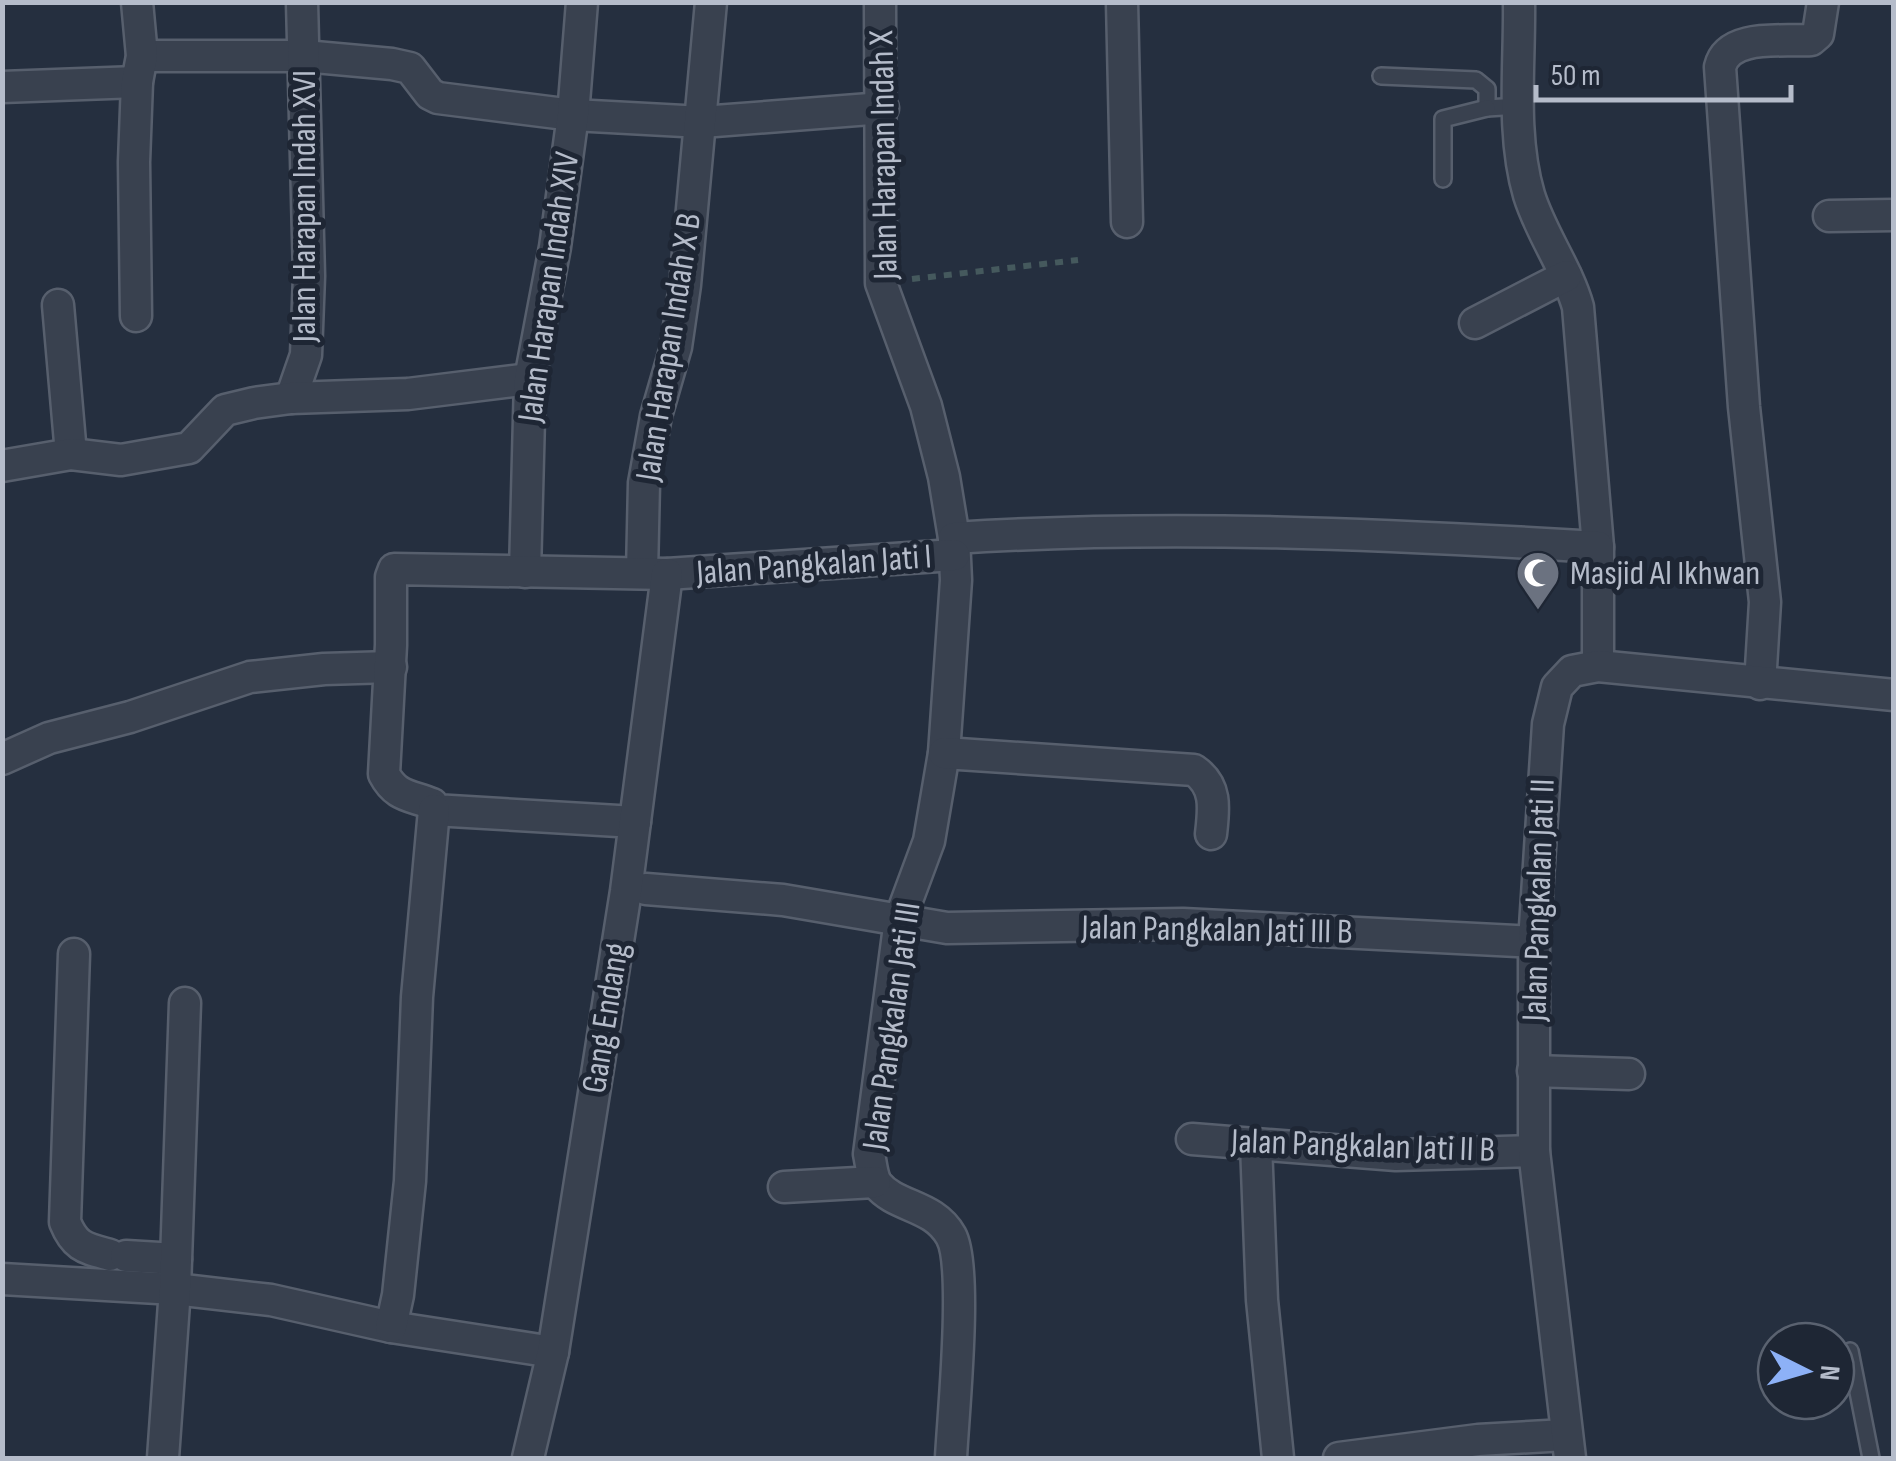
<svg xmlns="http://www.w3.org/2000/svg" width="1896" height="1461" viewBox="0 0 1896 1461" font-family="'Sofia Sans Condensed',sans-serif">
<rect width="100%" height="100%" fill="#252f3f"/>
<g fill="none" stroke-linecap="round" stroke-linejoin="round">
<defs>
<g id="lane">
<polyline points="1381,76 1476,80 1487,89 1487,108 1519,106"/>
<polyline points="1443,179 1443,119 1487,108"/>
<polyline points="1850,1351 1871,1458"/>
</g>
<g id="street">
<path d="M880,2L881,283L926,406L944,477L954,538L956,580L944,753L929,841L900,919L869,1154C871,1163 872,1177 877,1184C896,1208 933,1204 951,1236C968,1267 953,1416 951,1458"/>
<polyline points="1122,2 1127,222"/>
<path d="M1519,2C1520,65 1511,134 1529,195C1541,234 1567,268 1578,307L1598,547"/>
<polyline points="142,56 304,56 392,64 410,68 430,94 438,98 573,115 702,122 883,108"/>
<polyline points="2,87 137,82"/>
<polyline points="1829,216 1894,215"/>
<polyline points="58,305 71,454"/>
<polyline points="136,316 134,162 137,82 142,56 137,2"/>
<polyline points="1475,323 1566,276"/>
<polyline points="291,398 306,355 309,276 302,2"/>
<polyline points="2,466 71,454 121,460 189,448 225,410 254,403 291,398 408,394 530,379"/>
<path d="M954,538C1168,524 1385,534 1598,547V666"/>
<polyline points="525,572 530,379 555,247 573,115 582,2"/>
<polyline points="642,573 644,483 656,416 676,347 685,285 711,2"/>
<path d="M1760,684L1765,602L1744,407L1720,67C1728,33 1783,42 1811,40L1818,34L1823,2"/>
<path d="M944,753L1194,770C1217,786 1214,808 1211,834"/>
<polyline points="2,759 49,738 130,717 250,677 324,669 391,667"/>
<path d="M635,822L434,810L432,804C410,795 396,797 384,774L391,645V577L394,569L667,574L954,555"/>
<polyline points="646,889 783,900 947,928 1183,924 1534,942"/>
<path d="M74,954L65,1222C75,1247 85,1248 110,1255"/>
<polyline points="1533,1071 1629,1074"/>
<polyline points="1192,1139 1396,1155 1534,1151"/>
<polyline points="1256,1144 1262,1300 1278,1458"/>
<polyline points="784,1187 875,1182"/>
<polyline points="126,1256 176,1259"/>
<polyline points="2,1279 175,1289 271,1300 391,1327 553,1352"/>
<polyline points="391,1327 398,1295 410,1181 417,997 434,810"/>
<polyline points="163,1458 175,1289 185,1003"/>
<polyline points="528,1458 553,1352 626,891 667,574"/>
<polyline points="1339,1458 1478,1440 1566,1435"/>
<polyline points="1570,1458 1534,1151 1534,942 1548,724 1557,687 1572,671 1598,666 1894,695"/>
</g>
</defs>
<!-- lane casing -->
<use href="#lane" stroke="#575f6d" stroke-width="20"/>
<!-- street casing -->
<use href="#street" stroke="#575f6d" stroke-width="35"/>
<!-- path -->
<polyline stroke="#45595d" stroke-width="6" stroke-dasharray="8 8" stroke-linecap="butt" points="912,279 1078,260"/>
<!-- lane -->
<use href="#lane" stroke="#39414f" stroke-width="15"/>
<!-- street -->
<use href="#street" stroke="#39414f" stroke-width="30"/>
</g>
<!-- icons -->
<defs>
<symbol id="mosque-pin" viewBox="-11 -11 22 30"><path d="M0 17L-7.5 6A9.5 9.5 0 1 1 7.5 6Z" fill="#6b7280" stroke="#1e2634"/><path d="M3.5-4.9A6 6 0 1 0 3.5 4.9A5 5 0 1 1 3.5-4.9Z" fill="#fff"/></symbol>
</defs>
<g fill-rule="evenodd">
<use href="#mosque-pin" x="1513" y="548" width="50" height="68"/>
</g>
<g text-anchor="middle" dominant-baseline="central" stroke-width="10" stroke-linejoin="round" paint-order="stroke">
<!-- street labels -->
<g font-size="35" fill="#b5bcca" stroke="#1e2634">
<text transform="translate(884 155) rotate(-91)">Jalan Harapan Indah X</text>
<text transform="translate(304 206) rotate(-90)">Jalan Harapan Indah XVI</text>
<text transform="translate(549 287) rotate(-82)">Jalan Harapan Indah XIV</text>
<text transform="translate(669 347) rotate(-81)">Jalan Harapan Indah X B</text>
<text transform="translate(814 565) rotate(-4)">Jalan Pangkalan Jati I</text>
<text transform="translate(1539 900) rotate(-88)">Jalan Pangkalan Jati II</text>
<text transform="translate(1217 930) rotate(1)">Jalan Pangkalan Jati III B</text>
<text transform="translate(606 1018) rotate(-81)">Gang Endang</text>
<text transform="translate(892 1026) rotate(-82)">Jalan Pangkalan Jati III</text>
<text transform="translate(1363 1146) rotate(2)">Jalan Pangkalan Jati II B</text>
</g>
<!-- poi labels -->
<g font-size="35" fill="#b5bcca" stroke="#1e2634" text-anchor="start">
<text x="1570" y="573">Masjid Al Ikhwan</text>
</g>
</g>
<!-- border -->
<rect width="1896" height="1461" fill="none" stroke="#b5bcca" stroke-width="10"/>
<!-- north arrow -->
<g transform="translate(1806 1371) rotate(95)"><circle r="48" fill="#1e2634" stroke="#5a6270" stroke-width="2.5"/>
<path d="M0-8L18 38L0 25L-18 38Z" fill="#8db1f7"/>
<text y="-15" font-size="28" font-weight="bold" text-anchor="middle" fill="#b5bcca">N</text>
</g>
<!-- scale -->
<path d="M1536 85v15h255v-15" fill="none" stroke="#b5bcca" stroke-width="5"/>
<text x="1551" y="85" font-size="30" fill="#b5bcca" stroke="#1e2634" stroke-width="8" paint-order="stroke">50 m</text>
</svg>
